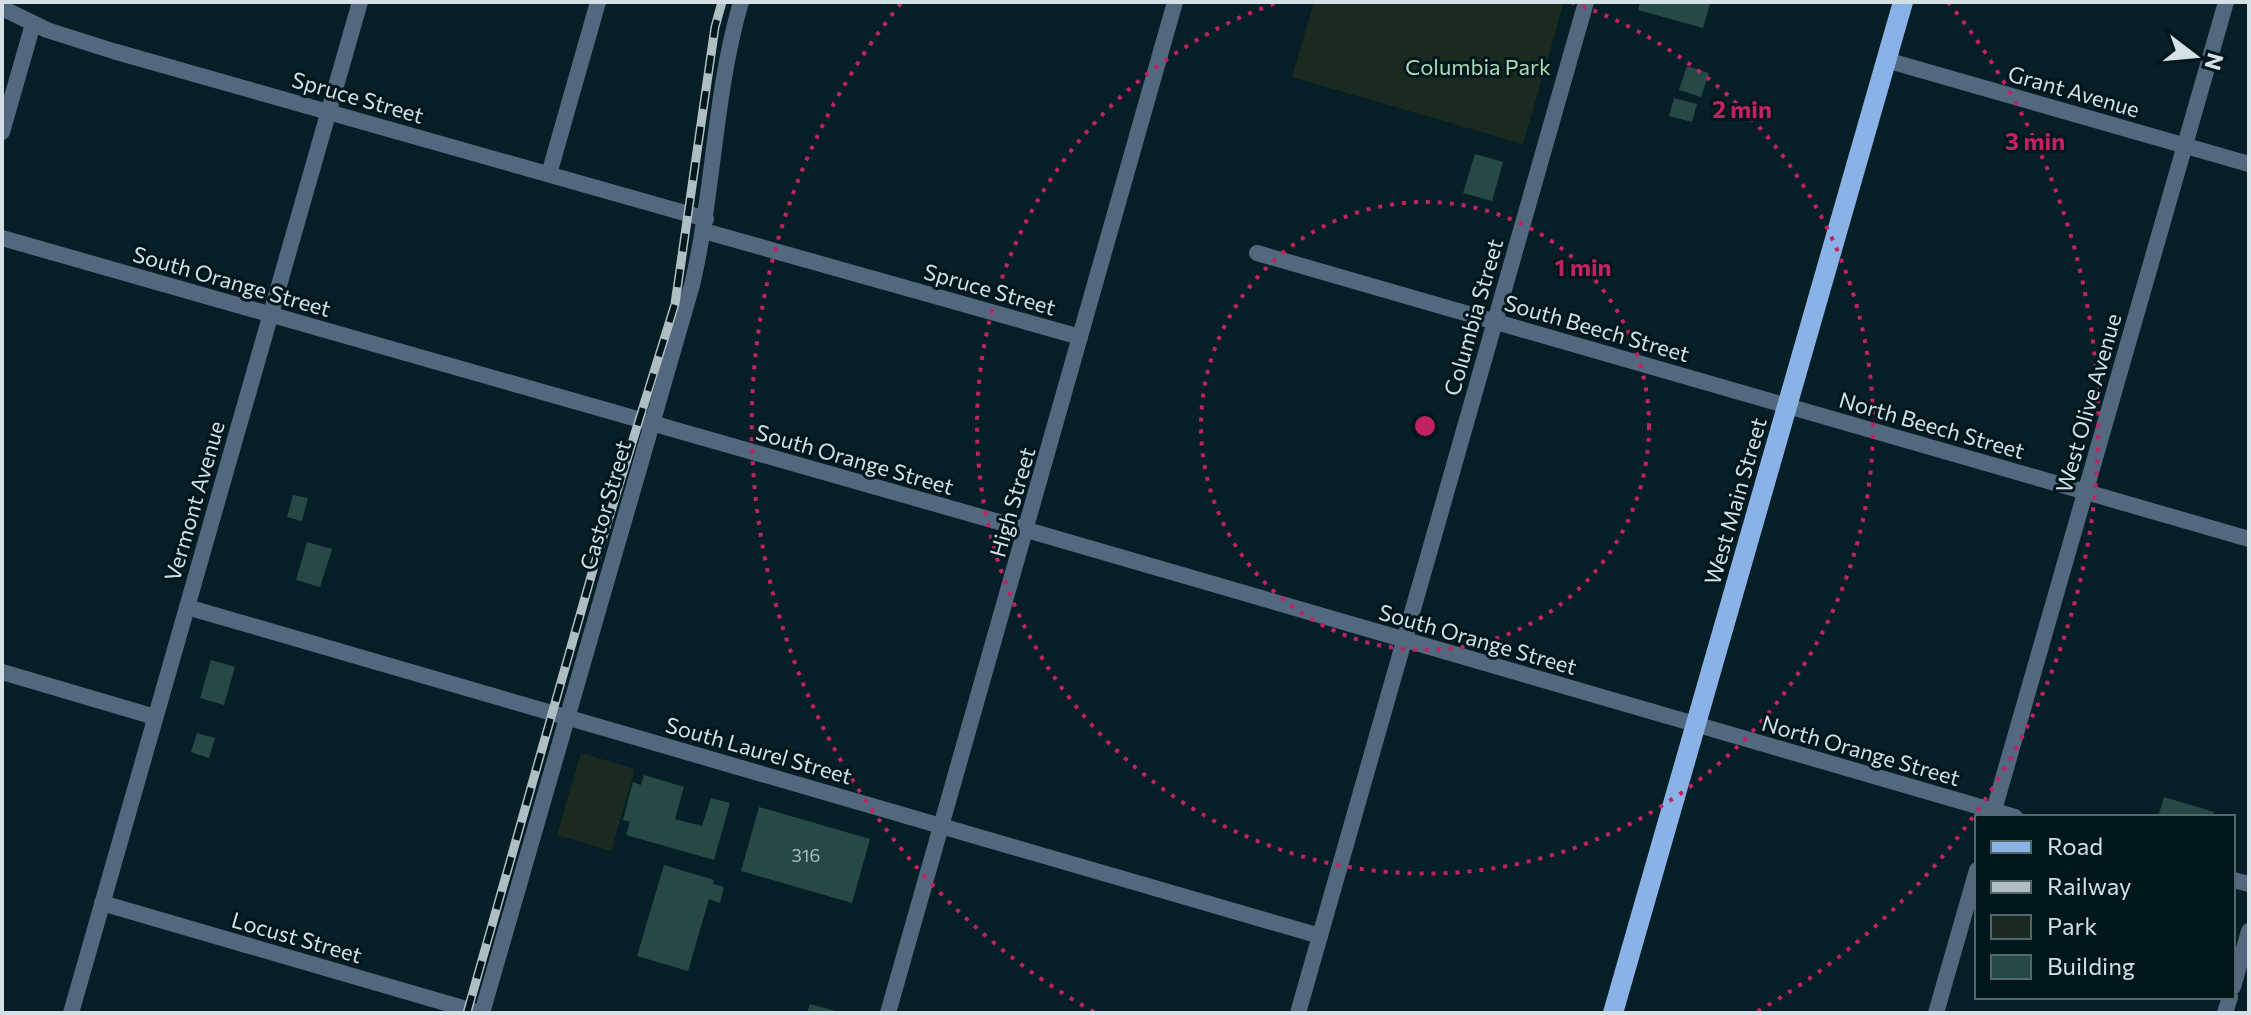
<svg xmlns="http://www.w3.org/2000/svg" width="2251" height="1015" viewBox="0 0 2251 1015" font-family="Commissioner,sans-serif">
<rect width="100%" height="100%" fill="#061f26"/>
<!-- green -->
<g fill="#1a2a1f">
<polygon points="1314,2 1564,2 1523,144 1292,77"/>
<polygon points="581,753 635,769 611,851 557,835"/>
</g>
<!-- building -->
<g fill="#264945">
<polygon points="1640,2 1702,2 1710,4 1703,28 1638,10"/>
<polygon points="1687,66 1709,73 1701,97 1679,90"/>
<polygon points="1674,98 1697,104 1692,122 1669,116"/>
<polygon points="1475,154 1503,162 1492,201 1463,193"/>
<polygon points="293,495 308,498 302,521 287,517"/>
<polygon points="307,542 332,549 320,587 296,580"/>
<polygon points="211,660 235,667 224,705 200,698"/>
<polygon points="197,733 215,738 209,758 191,752"/>
<polygon points="644,775 684,787 675,819 702,826 711,798 730,803 714,860 626,835 630,822 623,820 633,782 641,785"/>
<polygon points="2164,797 2214,812 2212,817 2158,817"/>
<polygon points="759,807 870,839 852,903 741,871"/>
<polygon points="664,865 714,880 713,884 724,887 720,903 709,899 688,971 637,956"/>
<polygon points="810,1004 839,1012 839,1013 807,1013"/>
</g>
<g fill="none" stroke-linecap="round" stroke-linejoin="round">
<!-- minor -->
<g stroke="#53677f" stroke-width="16">
<polyline points="2,8 47,30 113,51 706,219"/>
<polyline points="1886,60 2249,164"/>
<polyline points="2,132 33,24"/>
<polyline points="549,174 598,2"/>
<polyline points="704,231 1080,337"/>
<polyline points="2,238 1027,530 2015,817"/>
<polyline points="1257,253 2249,539"/>
<polyline points="187,607 1320,936"/>
<polyline points="2,672 155,717"/>
<polyline points="2233,880 2249,884"/>
<polyline points="102,903 480,1013"/>
<polyline points="2233,987 2249,931"/>
<polyline points="71,1013 360,2"/>
<path d="M482,1013L692,285C714,192 714,94 741,2"/>
<polyline points="888,1013 1175,2"/>
<polyline points="1298,1013 1586,2"/>
<polyline points="2225,1013 2230,997"/>
</g>
<!-- tertiary -->
<g stroke="#53677f" stroke-width="16">
<polyline points="1992,817 2226,2"/>
<polyline points="1936,1013 1977,870"/>
</g>
<!-- primary -->
<polyline stroke="#89b3e6" stroke-width="20" points="1613,1013 1903,2"/>
<defs>
<polyline id="rail" points="467,1013 594,566 675,304 715,27 722,2"/>
</defs>
<!-- rail casing -->
<use href="#rail" stroke="#aebec3" stroke-width="9"/>
<!-- rail -->
<use href="#rail" stroke="#00161d" stroke-width="6" stroke-dasharray="18" stroke-linecap="butt"/>
</g>
<!-- distance rings -->
<g fill="none" stroke="#c32262" stroke-width="4" stroke-dasharray="4 8">
<circle cx="1425" cy="426" r="224"/>
<path d="M1571 2A448 448 0 1 1 1279 2"/>
<path d="M1094 1012A673 673 0 0 1 902 2M1948 2A673 673 0 0 1 1756 1012"/>
</g>
<g text-anchor="middle" dominant-baseline="central" stroke-width="6" stroke-linejoin="round" paint-order="stroke">
<!-- number labels -->
<g font-size="18" fill="#a8bbbe">
<text x="806" y="855">316</text>
</g>
<!-- park labels -->
<g font-size="22" fill="#abdcb7" stroke="#00161d">
<text x="1478" y="66">Columbia Park</text>
</g>
<!-- street labels -->
<g font-size="22" fill="#d3e1e6" stroke="#00161d">
<text transform="translate(2074 91) rotate(16)">Grant Avenue</text>
<text transform="translate(358 97) rotate(16)">Spruce Street</text>
<text transform="translate(232 281) rotate(16)">South Orange Street</text>
<text transform="translate(990 289) rotate(16)">Spruce Street</text>
<text transform="translate(1473 317) rotate(-74)">Columbia Street</text>
<text transform="translate(1597 328) rotate(16)">South Beech Street</text>
<text transform="translate(2088 403) rotate(-74)">West Olive Avenue</text>
<text transform="translate(1932 425) rotate(16)">North Beech Street</text>
<text transform="translate(855 459) rotate(16)">South Orange Street</text>
<text transform="translate(194 501) rotate(-74)">Vermont Avenue</text>
<text transform="translate(1735 501) rotate(-74)">West Main Street</text>
<text transform="translate(1012 502) rotate(-74)">High Street</text>
<text transform="translate(605 505) rotate(-74)">Castor Street</text>
<text transform="translate(1478 639) rotate(16)">South Orange Street</text>
<text transform="translate(759 750) rotate(16)">South Laurel Street</text>
<text transform="translate(1861 750) rotate(16)">North Orange Street</text>
<text transform="translate(297 937) rotate(16)">Locust Street</text>
</g>
</g>
<circle cx="1425" cy="426" r="12" fill="#c32262" stroke="#00161d" stroke-width="4"/>
<g font-size="24" text-anchor="middle" font-weight="bold" fill="#c32262" stroke="#00161d" stroke-width="6" stroke-linejoin="round" paint-order="stroke">
<text x="1742" y="118">2 min</text>
<text x="2035" y="150">3 min</text>
<text x="1583" y="276">1 min</text>
</g>
<!-- border -->
<rect width="2251" height="1015" fill="none" stroke="#d3e1e6" stroke-width="8"/>
<!-- legend -->
<rect x="1975" y="815" width="260" height="184" fill="#00161d" stroke="#54676d" stroke-width="2"/>
<rect x="1991" y="841" width="40" height="12" fill="#89b3e6" stroke="#54676d" stroke-width="2"/>
<text x="2047" y="855" font-size="24" fill="#d3e1e6">Road</text>
<rect x="1991" y="881" width="40" height="12" fill="#aebec3" stroke="#54676d" stroke-width="2"/>
<text x="2047" y="895" font-size="24" fill="#d3e1e6">Railway</text>
<rect x="1991" y="915" width="40" height="24" fill="#1a2a1f" stroke="#54676d" stroke-width="2"/>
<text x="2047" y="935" font-size="24" fill="#d3e1e6">Park</text>
<rect x="1991" y="955" width="40" height="24" fill="#264945" stroke="#54676d" stroke-width="2"/>
<text x="2047" y="975" font-size="24" fill="#d3e1e6">Building</text>
<!-- north arrow -->
<g transform="translate(2195 56) rotate(106)" stroke="#00161d" stroke-width="6" paint-order="stroke">
<path d="M0-6L14 30L0 20L-14 30Z" fill="#d3e1e6"/>
<text y="-12" font-size="22" font-weight="bold" text-anchor="middle" fill="#d3e1e6">N</text>
</g>
</svg>
